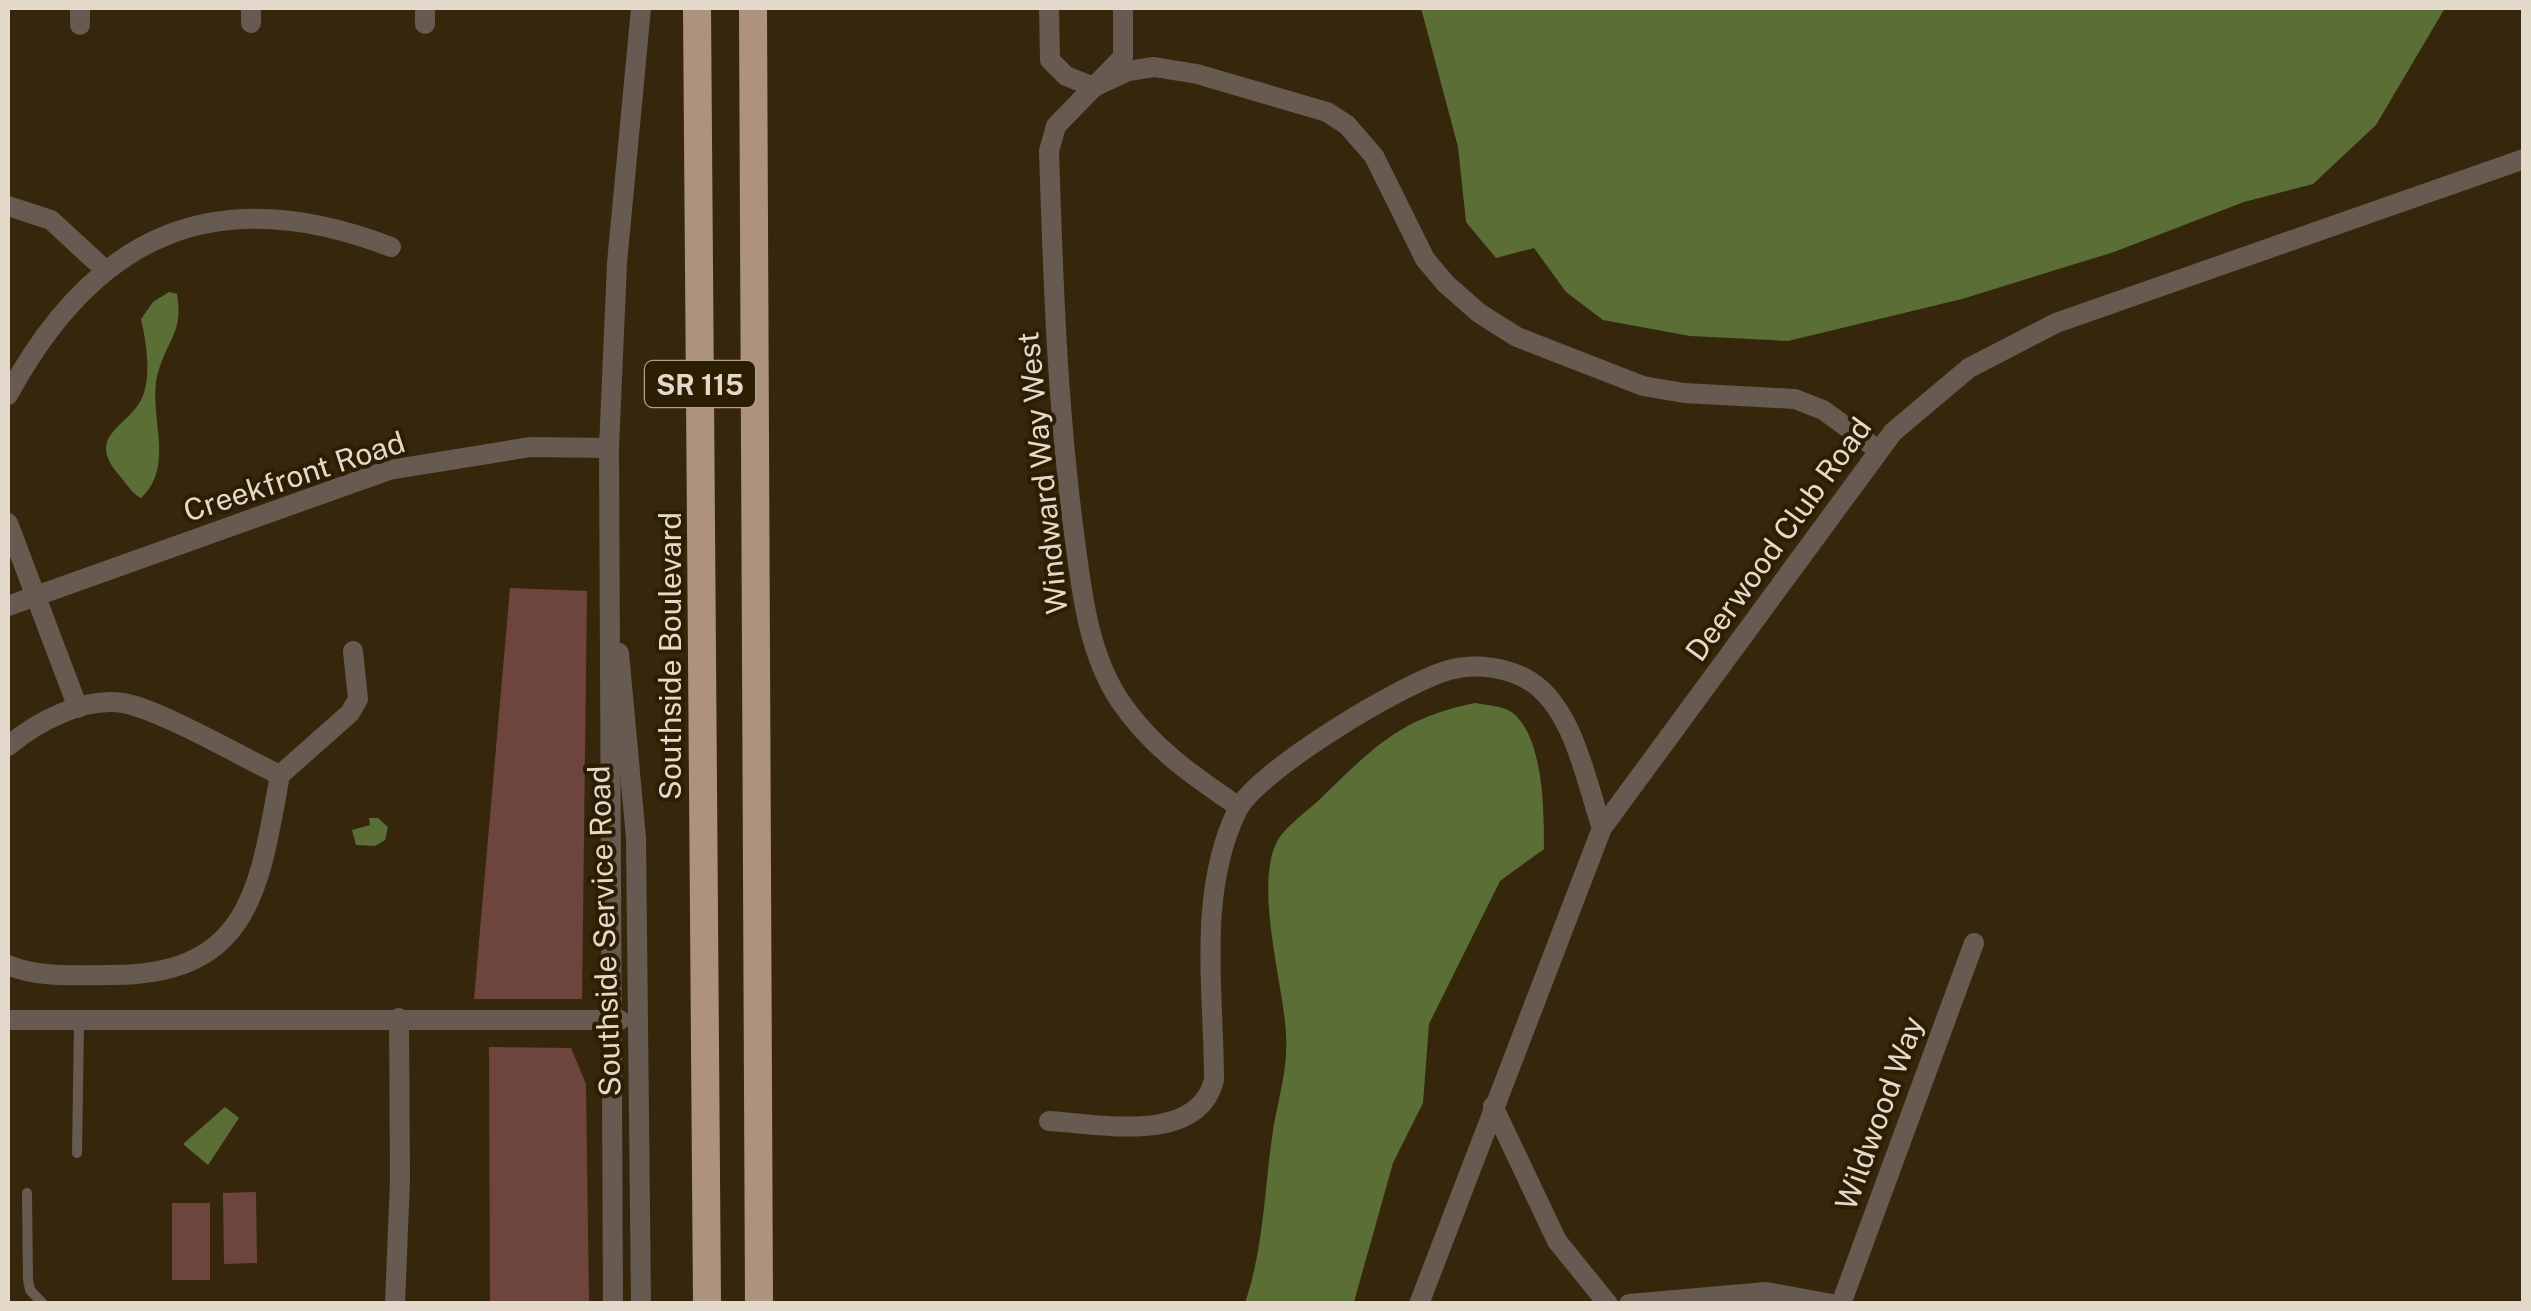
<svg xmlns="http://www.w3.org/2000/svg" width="2531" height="1311" viewBox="0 0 2531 1311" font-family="'Public Sans',sans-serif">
<rect width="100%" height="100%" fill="#36270c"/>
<!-- green -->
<g fill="#6e453d">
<polygon points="510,588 587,591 582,999 474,999"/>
<polygon points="489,1047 571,1048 586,1084 589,1303 490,1303"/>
<polygon points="256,1192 257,1263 224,1264 223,1193"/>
<rect x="172" y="1203" width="38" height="77"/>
</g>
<!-- water -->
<g fill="#5a6e35">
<polygon points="1421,8 2445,8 2376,125 2313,184 2244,202 2114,252 1962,299 1788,341 1690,336 1603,320 1566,292 1534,248 1496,258 1466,222 1458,147"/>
<path d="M169,292L177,294C183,331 170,336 159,369C145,411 178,464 141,498C133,494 126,484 120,476C84,435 128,428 142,398C152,376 146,341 141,319L153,302Z"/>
<path d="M1475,703C1486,705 1504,706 1513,713C1544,739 1544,812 1544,849L1500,881L1429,1024L1423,1103L1393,1163L1354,1302L1245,1303C1265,1244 1264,1185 1274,1124C1280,1093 1288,1066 1286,1034C1284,986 1252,881 1279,838C1288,825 1306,812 1318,801C1372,749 1399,718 1475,703Z"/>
<polygon points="369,818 378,818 388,827 385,840 375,846 356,845 352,830 370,825"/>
<polygon points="225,1107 239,1118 208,1165 183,1144"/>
</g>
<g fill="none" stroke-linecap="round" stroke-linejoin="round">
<!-- service -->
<g stroke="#665a51" stroke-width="10">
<polyline points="77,1153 79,1023"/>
<polyline points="27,1193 28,1279 30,1290 43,1304"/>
</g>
<!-- minor -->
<g stroke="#665a51" stroke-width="20">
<polyline points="80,8 80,25"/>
<polyline points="1049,8 1050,60 1066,76 1094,87"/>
<path d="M1123,8V57L1056,126L1049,151C1053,276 1057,400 1073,525C1081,584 1086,650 1120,701C1151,747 1193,776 1239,807"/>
<polyline points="251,23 251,8"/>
<polyline points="425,24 425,8"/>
<polyline points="1094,87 1128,71 1154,67 1197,74 1327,112 1347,125 1374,156 1425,259 1446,284 1479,313 1517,337 1643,386 1684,393 1795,399 1823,410 1877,449"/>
<polyline points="8,206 51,220 104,269"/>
<path d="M8,395C96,233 216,180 391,247"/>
<polyline points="8,523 78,708"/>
<polyline points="8,606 389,470 530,447 609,448"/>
<polyline points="619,653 636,838 641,1304"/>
<path d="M8,746C37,722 83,697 123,703C159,709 242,757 280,775"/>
<polyline points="280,775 350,713 358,699 353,651"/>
<path d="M8,965C38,978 74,975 107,975C250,977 259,890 280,775"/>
<polyline points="8,1020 620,1020"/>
<polyline points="1493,1106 1557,1241 1608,1304"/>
<path d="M1049,1121C1100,1124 1198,1145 1214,1080C1214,992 1197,894 1237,811C1256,771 1405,682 1449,670C1476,663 1507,667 1530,681C1574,709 1586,782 1602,828"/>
<polyline points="395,1304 400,1180 399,1018"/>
<polyline points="613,1304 609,448 617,263 641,8"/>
<polyline points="1419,1304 1602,828 1893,432 1969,368 2056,323 2524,159"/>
<polyline points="1629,1304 1766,1292 1832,1304"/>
<polyline points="1841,1304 1974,943"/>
</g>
<!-- trunk -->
<g stroke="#ae9280" stroke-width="28">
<polyline points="697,8 707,1304"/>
<polyline points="753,8 759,1304"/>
</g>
</g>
<g text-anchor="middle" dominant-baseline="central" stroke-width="8" stroke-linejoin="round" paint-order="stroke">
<!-- shield labels -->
<rect fill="#2c1d03" stroke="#ada18f" stroke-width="2.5" x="645" y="361" width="110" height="46" rx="8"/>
<g font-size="28" font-weight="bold" fill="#e4dacb">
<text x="700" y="384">SR 115</text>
</g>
<!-- street labels -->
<g font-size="30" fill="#e4dacb" stroke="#2c1d03">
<text transform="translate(1042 473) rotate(-96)">Windward Way West</text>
<text transform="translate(294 476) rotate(-18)">Creekfront Road</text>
<text transform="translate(1778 539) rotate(-54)">Deerwood Club Road</text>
<text transform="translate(670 656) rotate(-90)">Southside Boulevard</text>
<text transform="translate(604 931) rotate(-92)">Southside Service Road</text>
<text transform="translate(1879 1113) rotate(-70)">Wildwood Way</text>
</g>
</g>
<!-- border -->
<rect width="2531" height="1311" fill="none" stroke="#e4dacb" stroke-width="20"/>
</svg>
